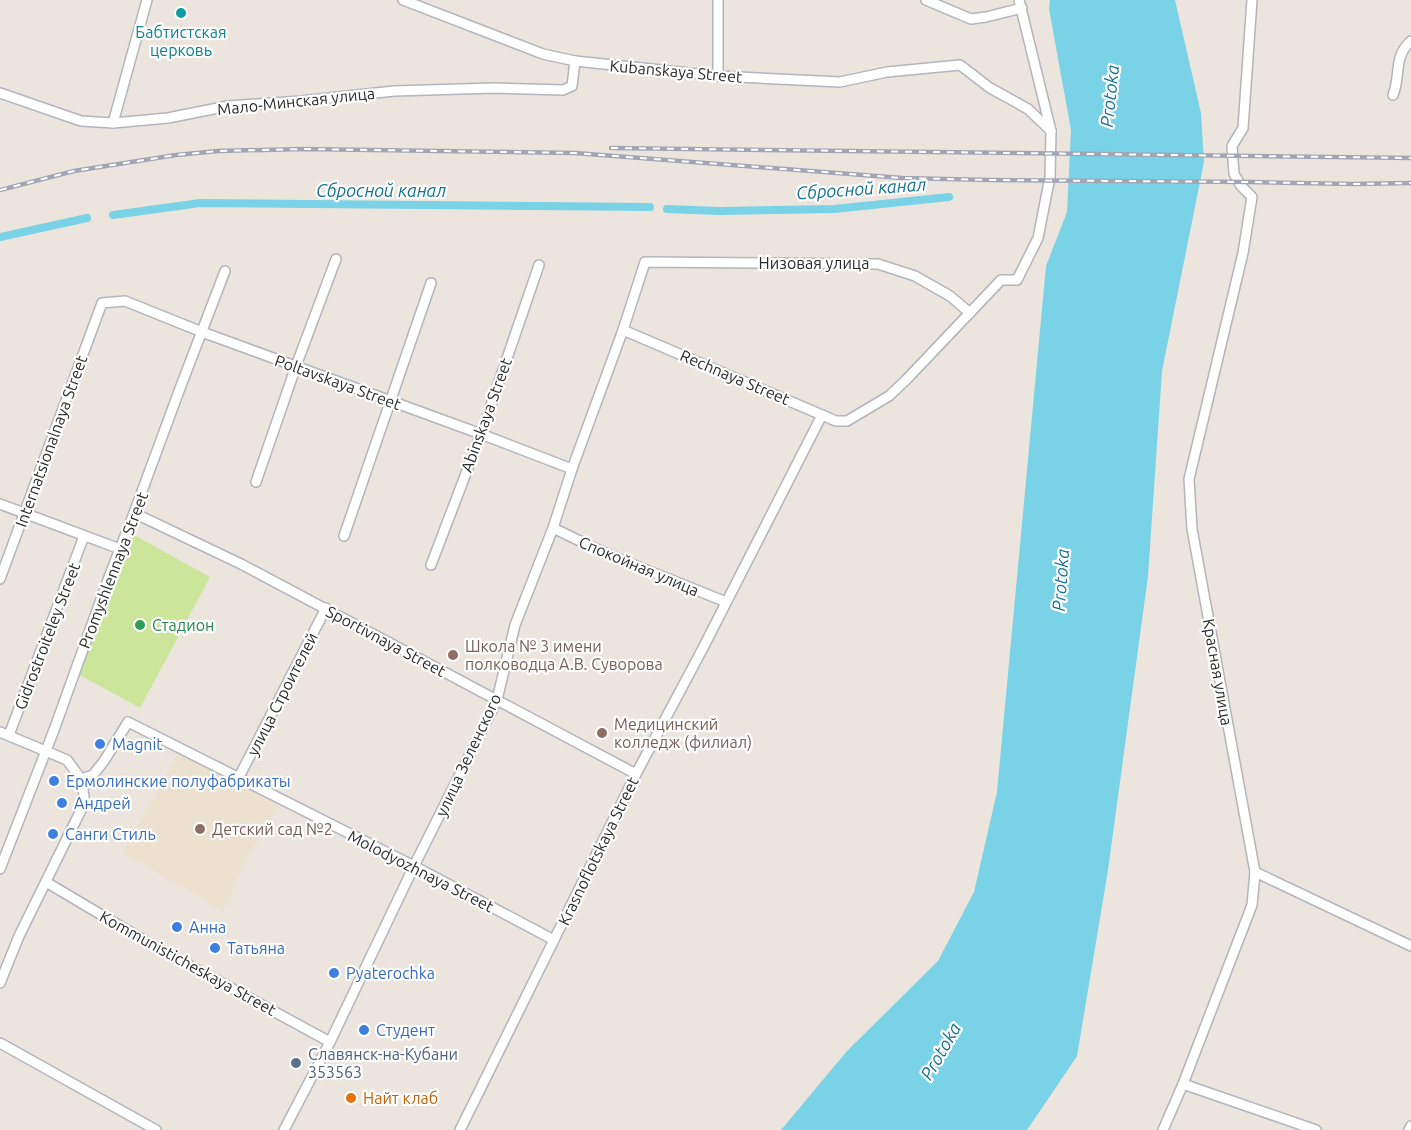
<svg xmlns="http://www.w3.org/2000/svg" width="1411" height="1130" viewBox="0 0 1411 1130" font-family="Ubuntu,sans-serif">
<rect width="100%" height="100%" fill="#ece5de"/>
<!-- education -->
<polygon fill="#ece0cf" points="178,753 278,805 231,888 233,892 223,911 123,853"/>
<!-- pitch -->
<polygon fill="#cbe59b" points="132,534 210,577 140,708 76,673"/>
<!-- water -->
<polygon fill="#79d2e6" points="1050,0 1175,0 1201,113 1204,162 1162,371 1148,576 1108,870 1077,1056 1027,1130 781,1130 847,1051 938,961 974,892 997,792 1046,266 1067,212 1071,130 1049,9"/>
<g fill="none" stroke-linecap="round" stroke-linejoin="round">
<!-- canal -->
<g stroke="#79d2e6" stroke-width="8">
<polyline points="667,209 719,211 834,209 949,197"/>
<polyline points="113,215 200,203 650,207"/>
<polyline points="0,237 87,218"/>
</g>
<defs>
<g id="minor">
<polyline points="403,0 543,54 575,61 718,76 840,82 887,72 960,65 990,88 1028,109 1051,131 1050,177 1038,238 1017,280 1001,280 906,380 889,396 847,421 836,421 623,330"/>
<polyline points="926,0 971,19 986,17 1022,8"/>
<polyline points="1019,0 1051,131"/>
<polyline points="718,76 718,0"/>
<polyline points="0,93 81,121 113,123 168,118 228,106 301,101 394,91 494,88 563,90 572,86 575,61"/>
<path d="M1393,95C1401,76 1393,56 1411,41"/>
<polyline points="113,123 147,0"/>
<polyline points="256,482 296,366 336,259"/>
<polyline points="0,504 120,549"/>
<polyline points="134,513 241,564 636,774"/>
<polyline points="553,528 607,554 726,602"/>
<polyline points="344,536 431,283"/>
<polyline points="431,565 481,434 539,265"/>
<polyline points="0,579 102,303 125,301 202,332 481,434 572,469"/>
<polyline points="0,732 67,760 81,779 84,796 83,806 19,936 0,983"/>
<polyline points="9,735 84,536"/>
<polyline points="81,779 93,775 104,761 128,722 414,866 554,940"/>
<polyline points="238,779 326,608"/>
<polyline points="0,869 54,730 109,577 134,513 179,391 225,271"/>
<polyline points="1255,872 1411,946"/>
<polyline points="46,882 152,945 330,1042"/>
<polyline points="0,1043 156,1130"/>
<polyline points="1183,1084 1316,1130"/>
<polyline points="284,1130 330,1042 414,866 497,700 515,625 553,528 572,469 623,330 645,262 878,264 915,276 950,296 970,313"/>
<polyline points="460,1130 636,774 703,648 822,415"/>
<polyline points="1163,1130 1183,1084 1252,905 1255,872 1192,529 1189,479 1243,253 1252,197 1241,186 1234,174 1232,146 1243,128 1252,0"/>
<polyline points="1409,1130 1411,1126"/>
</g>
</defs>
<!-- minor casing -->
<use href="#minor" stroke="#b1b5bd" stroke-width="12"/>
<!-- minor -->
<use href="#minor" stroke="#fff" stroke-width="9"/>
<defs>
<g id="rail">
<polyline points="611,148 1411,158"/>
<polyline points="0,190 74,171 176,155 218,151 303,149 575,153 902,178 990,180 1250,182 1354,184 1411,183"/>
</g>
</defs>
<!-- rail casing -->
<use href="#rail" stroke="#a1a5b4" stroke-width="4.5"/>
<!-- rail -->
<use href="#rail" stroke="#fff" stroke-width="2" stroke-dasharray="7" stroke-linecap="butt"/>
</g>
<!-- markers -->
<circle fill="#0f9aa8" stroke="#fff" stroke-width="2" cx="181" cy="13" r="6"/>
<circle fill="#2e9e5b" stroke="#fff" stroke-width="2" cx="140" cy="625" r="6"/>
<g fill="#8d6e63" stroke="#fff" stroke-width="2">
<circle cx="453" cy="655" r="6"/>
<circle cx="602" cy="733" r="6"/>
<circle cx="200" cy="829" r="6"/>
</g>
<g fill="#3f7fe0" stroke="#fff" stroke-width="2">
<circle cx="100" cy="744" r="6"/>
<circle cx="54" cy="781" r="6"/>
<circle cx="62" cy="803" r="6"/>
<circle cx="53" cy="834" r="6"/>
<circle cx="177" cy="927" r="6"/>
<circle cx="215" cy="948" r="6"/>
<circle cx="334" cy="973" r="6"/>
<circle cx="364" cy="1030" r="6"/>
</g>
<circle fill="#5c6f8a" stroke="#fff" stroke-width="2" cx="296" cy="1063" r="6"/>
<circle fill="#e8710a" stroke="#fff" stroke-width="2" cx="351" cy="1098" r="6"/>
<g text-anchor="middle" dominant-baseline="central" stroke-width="4.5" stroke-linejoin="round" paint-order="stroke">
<!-- culture labels -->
<g font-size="16" fill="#0d838f" stroke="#fff">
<text x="181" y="32">Бабтистская<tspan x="181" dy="18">церковь</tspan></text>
</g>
<!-- street labels -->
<g font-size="16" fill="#2b2b2b" stroke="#fff">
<text transform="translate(676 71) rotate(5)">Kubanskaya Street</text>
<text transform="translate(296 101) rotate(-6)">Мало-Минская улица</text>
<text x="814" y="263">Низовая улица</text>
<text transform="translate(735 377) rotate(23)">Rechnaya Street</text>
<text transform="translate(338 382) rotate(20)">Poltavskaya Street</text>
<text transform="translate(486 415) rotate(-70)">Abinskaya Street</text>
<text transform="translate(51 441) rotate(-70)">Internatsionalnaya Street</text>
<text transform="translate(639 566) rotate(23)">Спокойная улица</text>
<text transform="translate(113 570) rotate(-69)">Promyshlennaya Street</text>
<text transform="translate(47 636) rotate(-69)">Gidrostroiteley Street</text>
<text transform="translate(386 641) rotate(28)">Sportivnaya Street</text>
<text transform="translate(1218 672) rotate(80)">Красная улица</text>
<text transform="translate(282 694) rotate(-63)">улица Строителей</text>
<text transform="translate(468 755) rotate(-65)">улица Зеленского</text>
<text transform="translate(598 851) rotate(-64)">Krasnoflotskaya Street</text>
<text transform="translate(421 871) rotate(27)">Molodyozhnaya Street</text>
<text transform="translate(188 963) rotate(29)">Kommunisticheskaya Street</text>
</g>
<!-- leisure labels -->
<g font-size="16" fill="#27864d" stroke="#fff" text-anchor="start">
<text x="152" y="625">Стадион</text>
</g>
<!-- education labels -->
<g font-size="16" fill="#785e54" stroke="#fff" text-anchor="start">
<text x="465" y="646">Школа № 3 имени<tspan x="465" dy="18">полководца А.В. Суворова</tspan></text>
<text x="614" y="724">Медицинский<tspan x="614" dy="18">колледж (филиал)</tspan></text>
<text x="212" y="829">Детский сад №2</text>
</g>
<!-- shop labels -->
<g font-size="16" fill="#366cbe" stroke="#fff" text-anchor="start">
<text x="112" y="744">Magnit</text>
<text x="66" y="781">Ермолинские полуфабрикаты</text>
<text x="74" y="803">Андрей</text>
<text x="65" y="834">Санги Стиль</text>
<text x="189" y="927">Анна</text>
<text x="227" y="948">Татьяна</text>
<text x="346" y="973">Pyaterochka</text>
<text x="376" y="1030">Студент</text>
</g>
<!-- service labels -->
<g font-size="16" fill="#4e5e75" stroke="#fff" text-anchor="start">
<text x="308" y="1054">Славянск-на-Кубани<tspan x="308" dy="18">353563</tspan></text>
</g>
<!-- food labels -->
<g font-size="16" fill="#c56008" stroke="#fff" text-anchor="start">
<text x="363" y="1098">Найт клаб</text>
</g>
<!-- water labels -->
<g font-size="18" font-style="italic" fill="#177293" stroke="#fff">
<text transform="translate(1109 96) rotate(-84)">Protoka</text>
<text transform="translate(861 188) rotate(-4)">Сбросной канал</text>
<text x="381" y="190">Сбросной канал</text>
<text transform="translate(1060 580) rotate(-86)">Protoka</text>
<text transform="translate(940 1051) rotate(-60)">Protoka</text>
</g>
</g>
</svg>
